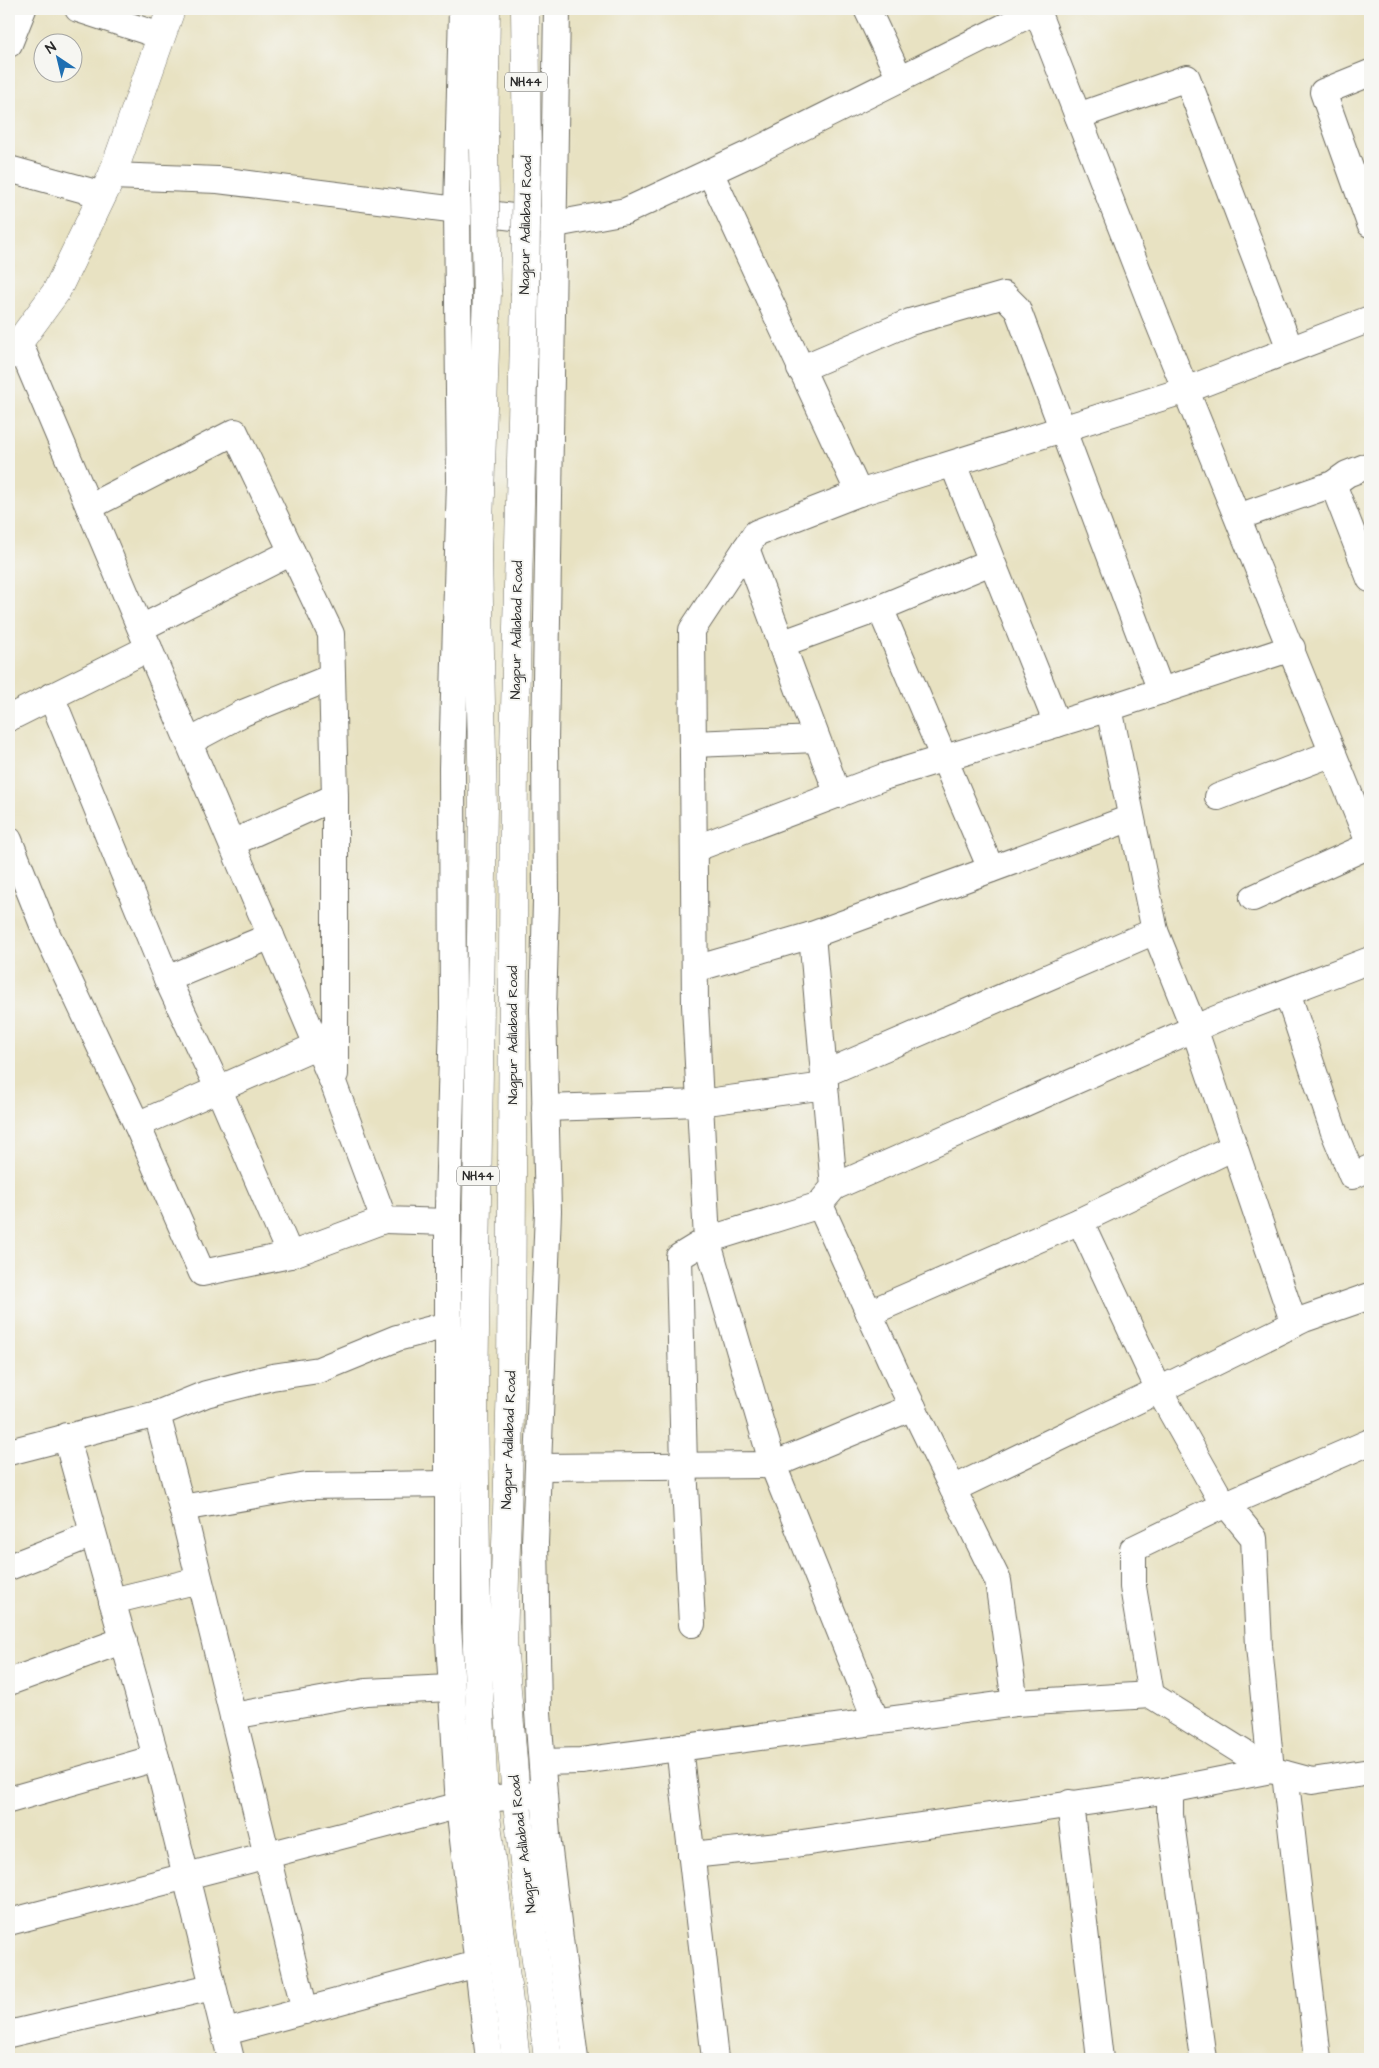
<svg xmlns="http://www.w3.org/2000/svg" width="1379" height="2068" viewBox="0 0 1379 2068" font-family="'Architects Daughter',sans-serif">
<rect width="100%" height="100%" fill="#f6f6f2"/>
<filter id="ink" filterUnits="userSpaceOnUse"><feTurbulence type="fractalNoise" baseFrequency=".02" numOctaves="2"/><feDisplacementMap in="SourceGraphic" scale="10" xChannelSelector="R" yChannelSelector="G"/><feConvolveMatrix kernelMatrix="1 2 1 2 8 2 1 2 1" color-interpolation-filters="sRGB"/></filter>
<filter id="wash" filterUnits="userSpaceOnUse"><feTurbulence type="fractalNoise" baseFrequency=".0096" numOctaves="4" result="noise"/><feDisplacementMap in="SourceGraphic" scale="20" xChannelSelector="R" yChannelSelector="G"/><feGaussianBlur stdDeviation="1.12" result="paint"/><feColorMatrix in="noise" values="0 0 0 0 0 0 0 0 0 0 0 0 0 0 0 0 0 1.4 0 .05"/><feComposite in="paint" operator="in"/></filter>
<g filter="url(#wash)">
<rect width="100%" height="100%" fill="#e8e2c2"/>
</g>
<g filter="url(#ink)">
<g fill="none" stroke-linecap="round" stroke-linejoin="round">
<defs>
<g id="minor">
<polyline points="78,9 161,36"/>
<polyline points="462,9 457,210 460,480 452,768 453,1016 448,1206 448,1624 459,1806 489,2059"/>
<polyline points="557,9 545,741 546,902 543,1010 548,1211 535,1543 538,1712 547,1835 575,2059"/>
<polyline points="867,9 900,79"/>
<polyline points="1037,11 1154,312 1370,845"/>
<polyline points="9,44 23,9"/>
<polyline points="1370,73 1323,92 1370,224"/>
<polyline points="1078,116 1187,78 1290,349"/>
<polyline points="9,169 103,195"/>
<polyline points="710,172 859,493 756,533 692,630 695,1005 707,1240 820,1205 899,1379 998,1581 1015,1703"/>
<polyline points="112,176 218,180 561,223 626,211 751,153 1040,9"/>
<polyline points="19,342 334,1085 384,1220 448,1222"/>
<polyline points="800,369 910,322 1004,295 1017,308 1161,691"/>
<polyline points="953,464 1057,724"/>
<polyline points="1333,484 1370,579"/>
<polyline points="859,493 1186,390 1370,319"/>
<polyline points="89,507 235,432 331,634 335,797 232,843"/>
<polyline points="1238,517 1333,484 1347,474 1370,465"/>
<polyline points="746,548 838,795"/>
<polyline points="880,608 991,869"/>
<polyline points="141,628 292,552"/>
<polyline points="781,644 880,608 991,562"/>
<polyline points="51,696 167,979 219,1090 290,1255"/>
<polyline points="9,718 149,648"/>
<polyline points="189,742 243,713 332,677"/>
<polyline points="693,744 816,739"/>
<polyline points="1218,797 1333,753"/>
<polyline points="9,840 45,930 137,1125 318,1045"/>
<polyline points="694,849 886,776 1109,708"/>
<polyline points="1253,898 1370,845"/>
<polyline points="1155,931 1109,708 1292,648"/>
<polyline points="812,935 1131,818"/>
<polyline points="695,969 812,935 825,1086"/>
<polyline points="167,979 271,936"/>
<polyline points="1287,992 1334,1132 1352,1176 1370,1168"/>
<polyline points="335,1074 335,797"/>
<polyline points="824,1074 1155,931 1194,1028 1294,1324"/>
<polyline points="545,1108 700,1103 825,1086 834,1187 823,1200"/>
<polyline points="137,1125 202,1273 290,1255 384,1220"/>
<polyline points="834,1187 1216,1019 1370,960"/>
<polyline points="1080,1221 1159,1390 1304,1319 1370,1296"/>
<polyline points="869,1313 1080,1221 1234,1147"/>
<polyline points="157,1414 182,1508 305,2011"/>
<polyline points="66,1436 161,1775 231,2059"/>
<polyline points="9,1452 157,1414 206,1394 272,1377 319,1370 397,1338 447,1325"/>
<polyline points="538,1467 773,1465 913,1407"/>
<polyline points="182,1508 307,1486 447,1484"/>
<polyline points="9,1567 93,1534"/>
<polyline points="112,1601 199,1580"/>
<polyline points="692,1624 684,1466 679,1257 707,1240 773,1465 876,1721"/>
<polyline points="9,1682 124,1640"/>
<polyline points="1151,1695 1133,1587 1133,1549 1226,1504 1370,1442"/>
<polyline points="233,1716 366,1692 450,1688"/>
<polyline points="679,1747 715,2059"/>
<polyline points="542,1762 581,1761 1015,1703 1151,1695 1271,1770 1312,1781 1370,1772"/>
<polyline points="1285,1774 1318,2059"/>
<polyline points="1170,1790 1170,1815 1203,2059"/>
<polyline points="9,1800 156,1758"/>
<polyline points="1070,1803 1100,2059"/>
<polyline points="691,1855 788,1845 1170,1790 1271,1770 1259,1646 1254,1538 1217,1493 1159,1390 953,1489"/>
<polyline points="9,1922 484,1799 537,1795"/>
<polyline points="226,2032 477,1964"/>
<polyline points="9,2034 212,1987"/>
</g>
<polyline id="major" points="9,356 56,292 112,176 171,9"/>
<g id="highway">
<polyline points="525,9 527,155"/>
<polyline points="484,149 486,9"/>
<polyline points="487,292 478,553 483,807 474,1396 477,1647 484,1799 516,2059"/>
<polyline points="525,295 514,753 511,1382 503,1643 516,1796 548,2059"/>
</g>
</defs>
<!-- minor casing -->
<use href="#minor" stroke="#6d6b60" stroke-width="28"/>
<!-- major casing -->
<use href="#major" stroke="#6d6b60" stroke-width="29"/>
<!-- highway casing -->
<use href="#highway" stroke="#6d6b60" stroke-width="29"/>
<!-- minor -->
<use href="#minor" stroke="#fff" stroke-width="26"/>
<!-- major -->
<use href="#major" stroke="#fff" stroke-width="28"/>
<!-- highway -->
<use href="#highway" stroke="#fff" stroke-width="28"/>
<defs>
<g id="highway-bridge">
<polyline points="484,149 487,292"/>
<polyline points="525,295 527,155"/>
</g>
</defs>
<!-- highway-bridge casing -->
<use href="#highway-bridge" stroke="#6d6b60" stroke-width="29" stroke-linecap="butt"/>
<!-- highway-bridge -->
<use href="#highway-bridge" stroke="#fff" stroke-width="28"/>
</g>
</g>
<g text-anchor="middle" dominant-baseline="central" stroke-width="4" stroke-linejoin="round" paint-order="stroke">
<!-- shield labels -->
<g fill="#f6f6f2" stroke="#686867" stroke-width="1">
<rect x="505" y="72.5" width="42" height="19" rx="4"/>
<rect x="457" y="1166.5" width="42" height="19" rx="4"/>
</g>
<g font-size="12" font-weight="bold" fill="#2b2b2b">
<text x="526" y="82">NH44</text>
<text x="478" y="1176">NH44</text>
</g>
<!-- street labels -->
<g font-size="14" fill="#2b2b2b" stroke="#f6f6f2">
<text transform="translate(526 225) rotate(-89)">Nagpur Adilabad Road</text>
<text transform="translate(517 630) rotate(-89)">Nagpur Adilabad Road</text>
<text transform="translate(513 1035) rotate(-90)">Nagpur Adilabad Road</text>
<text transform="translate(509 1440) rotate(-88)">Nagpur Adilabad Road</text>
<text transform="translate(523 1844) rotate(-97)">Nagpur Adilabad Road</text>
</g>
</g>
<!-- margin -->
<rect width="1379" height="2068" fill="none" stroke="#f6f6f2" stroke-width="30"/>
<!-- north arrow -->
<g transform="translate(58 58) rotate(325)"><circle r="24" fill="#f6f6f2" stroke="#a5a5a2"/>
<path d="M0-4L9 19L0 12L-9 19Z" fill="#1f6fb2"/>
<text y="-8" font-size="14" font-weight="bold" text-anchor="middle" fill="#2b2b2b">N</text>
</g>
</svg>
